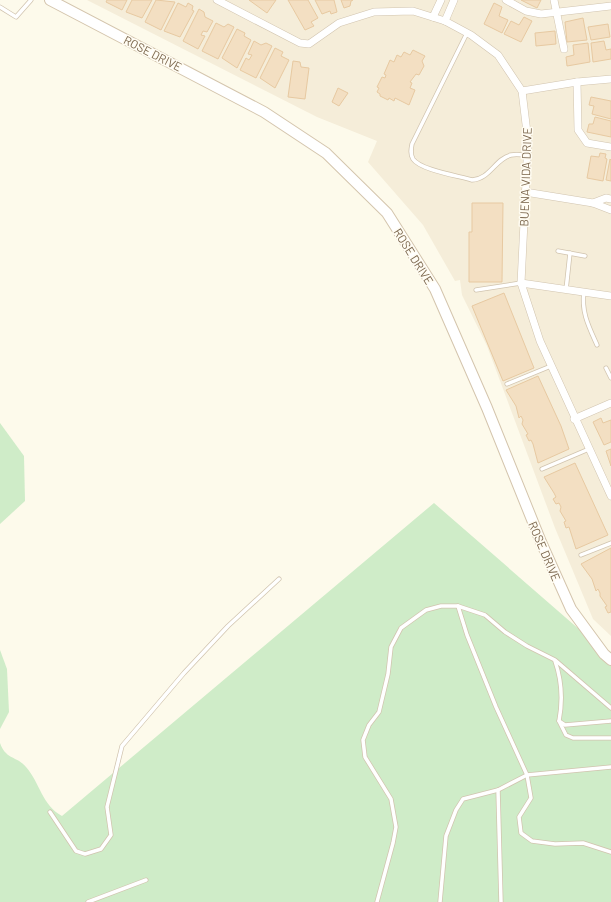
<svg xmlns="http://www.w3.org/2000/svg" width="611" height="902" viewBox="0 0 611 902" font-family="Barlow,sans-serif">
<rect width="100%" height="100%" fill="#fdfaeb"/>
<!-- residential -->
<polygon fill="#f5edd9" points="87,0 611,0 611,636 593,619 555,528 487,346 462,295 460,280 455,281 423,225 368,162 377,141 317,117"/>
<!-- green -->
<g fill="#cfecc8">
<polygon points="0,423 24,456 25,501 0,524"/>
<path d="M434,503L611,657V902H0V743C6,760 17,756 26,767C40,783 42,805 62,816Z"/>
<polygon points="0,650 7,669 9,712 0,729"/>
</g>
<!-- building -->
<g fill="#f3dfc2" stroke="#e7c9a1">
<polygon points="107,0 127,0 122,10 106,2"/>
<polygon points="132,0 152,0 142,18 126,12"/>
<polygon points="156,0 175,2 161,30 145,22"/>
<polygon points="249,0 276,0 267,13"/>
<polygon points="288,0 308,0 318,18 311,22 314,26 305,30"/>
<polygon points="315,0 334,0 337,12 331,14 330,11 322,14"/>
<polygon points="341,0 353,0 351,1 350,6 344,8"/>
<polygon points="521,0 541,0 537,8"/>
<polygon points="178,3 186,7 188,3 193,6 192,10 194,11 180,37 164,31"/>
<polygon points="494,3 502,7 499,16 508,20 502,33 484,24"/>
<polygon points="199,9 204,12 205,17 213,21 207,32 203,31 201,35 205,36 198,49 183,41"/>
<polygon points="524,17 532,21 521,42 504,34 511,21 519,25"/>
<polygon points="583,18 587,40 567,42 565,22"/>
<polygon points="216,23 224,27 228,24 234,27 218,59 202,51"/>
<polygon points="608,24 610,37 591,40 588,27"/>
<polygon points="237,29 245,33 244,36 251,40 237,68 222,58"/>
<polygon points="555,31 556,44 536,46 535,33"/>
<polygon points="254,41 261,45 266,43 272,46 256,78 240,70 246,58 249,60 252,55 248,54"/>
<polygon points="604,41 606,50 611,49 611,59 593,62 591,43"/>
<polygon points="588,43 590,62 567,66 566,57 574,55 573,45"/>
<polygon points="275,48 283,52 281,56 289,60 275,88 260,78"/>
<polygon points="413,50 425,56 422,61 424,66 419,75 416,74 410,82 412,83 410,88 415,90 409,105 395,98 394,101 389,98 388,100 380,96 380,94 377,92 379,88 377,87 382,77 385,78 386,75 384,74 390,60 394,62 397,55 401,57 404,52 410,55"/>
<polygon points="293,61 300,62 301,67 309,68 305,99 288,97"/>
<polygon points="338,88 348,93 339,106 332,102"/>
<polygon points="591,97 611,101 611,119 592,114 594,106 589,105"/>
<polygon points="595,117 611,121 611,137 587,132 589,124 593,124"/>
<polygon points="600,153 606,154 605,158 607,159 603,181 587,178 591,156 599,157"/>
<polygon points="610,159 611,160 611,181 606,180"/>
<polygon points="472,203 503,203 502,282 469,282 469,232 472,232"/>
<polygon points="504,293 534,368 503,381 472,306"/>
<polygon points="538,376 561,426 569,449 538,463 533,444 531,440 529,441 526,435 528,434 522,424 523,420 521,416 519,418 516,406 506,390"/>
<polygon points="601,418 603,423 611,420 611,442 604,445 593,422"/>
<polygon points="611,449 611,466 606,451"/>
<polygon points="575,463 608,535 576,549 569,527 566,528 564,522 566,521 560,511 561,507 559,503 556,504 553,499 556,497 554,493 544,477"/>
<polygon points="611,548 611,612 608,613 605,607 607,606 600,596 600,593 598,589 596,591 592,579 581,564"/>
</g>
<g fill="none" stroke-linecap="round" stroke-linejoin="round">
<defs>
<g id="lane">
<polyline points="0,7 16,17 31,0"/>
<path d="M467,33L412,144C411,149 410,154 413,159C420,170 459,176 472,180C490,179 495,159 511,155C516,154 522,155 527,155"/>
<polyline points="558,251 585,256"/>
<polyline points="476,290 521,283"/>
<polyline points="566,290 570,253"/>
<path d="M584,292C581,312 589,327 597,345"/>
<polyline points="606,368 611,378"/>
<polyline points="507,384 551,366"/>
<polyline points="542,469 589,449"/>
<polyline points="581,555 611,543"/>
<polyline points="458,606 467,635 496,707 527,775 531,798 519,817 521,833 532,841 555,844 583,843 611,852"/>
<path d="M555,661C562,681 563,700 559,721L565,725L611,721"/>
<polyline points="559,721 566,735 573,738 611,738"/>
<polyline points="498,790 501,902"/>
<polyline points="50,812 76,851 85,854 101,849 111,835 107,807 122,746 184,673 228,626 279,579"/>
<polyline points="88,902 146,880"/>
<polyline points="377,902 393,843 396,827 391,799 365,757 363,740 369,725 379,712 388,674 391,647 401,628 426,610 441,606 458,606 485,615 505,632 527,646 555,660 611,708"/>
<polyline points="440,902 446,836 456,810 463,799 498,790 527,775 611,767"/>
</g>
<g id="street">
<polyline points="217,0 300,43 309,44 339,23 374,12 413,11 445,21 471,35 498,55 522,91 528,141 521,283 540,341 611,496"/>
<polyline points="506,0 526,11 541,14 611,6"/>
<polyline points="554,0 564,49"/>
<polyline points="433,17 441,0"/>
<polyline points="445,21 454,0"/>
<polyline points="577,82 578,130 587,143 611,147"/>
<polyline points="522,91 577,82 611,79"/>
<polyline points="525,192 593,203 611,210"/>
<polyline points="593,203 606,198 611,199"/>
<polyline points="521,283 611,296"/>
<polyline points="574,419 611,403"/>
</g>
<polyline id="secondary" points="50,0 264,112 326,153 387,213 435,289 487,408 541,542 571,609 604,654 611,660"/>
</defs>
<!-- lane casing -->
<use href="#lane" stroke="#d1c4af" stroke-width="5"/>
<!-- street casing -->
<use href="#street" stroke="#d1c4af" stroke-width="8"/>
<!-- secondary casing -->
<use href="#secondary" stroke="#d4c5ad" stroke-width="12"/>
<!-- lane -->
<use href="#lane" stroke="#fff" stroke-width="3.5"/>
<!-- street -->
<use href="#street" stroke="#fff" stroke-width="7"/>
<!-- secondary -->
<use href="#secondary" stroke="#fff" stroke-width="10"/>
</g>
<g text-anchor="middle" dominant-baseline="central" stroke-width="3" stroke-linejoin="round" paint-order="stroke">
<!-- street labels -->
<g font-size="12" fill="#7a654c" stroke="#fffcf2">
<text transform="translate(153 53) rotate(27)">ROSE DRIVE</text>
<text transform="translate(525 177) rotate(-88)">BUENA VIDA DRIVE</text>
<text transform="translate(414 256) rotate(58)">ROSE DRIVE</text>
<text transform="translate(545 551) rotate(67)">ROSE DRIVE</text>
</g>
</g>
</svg>
